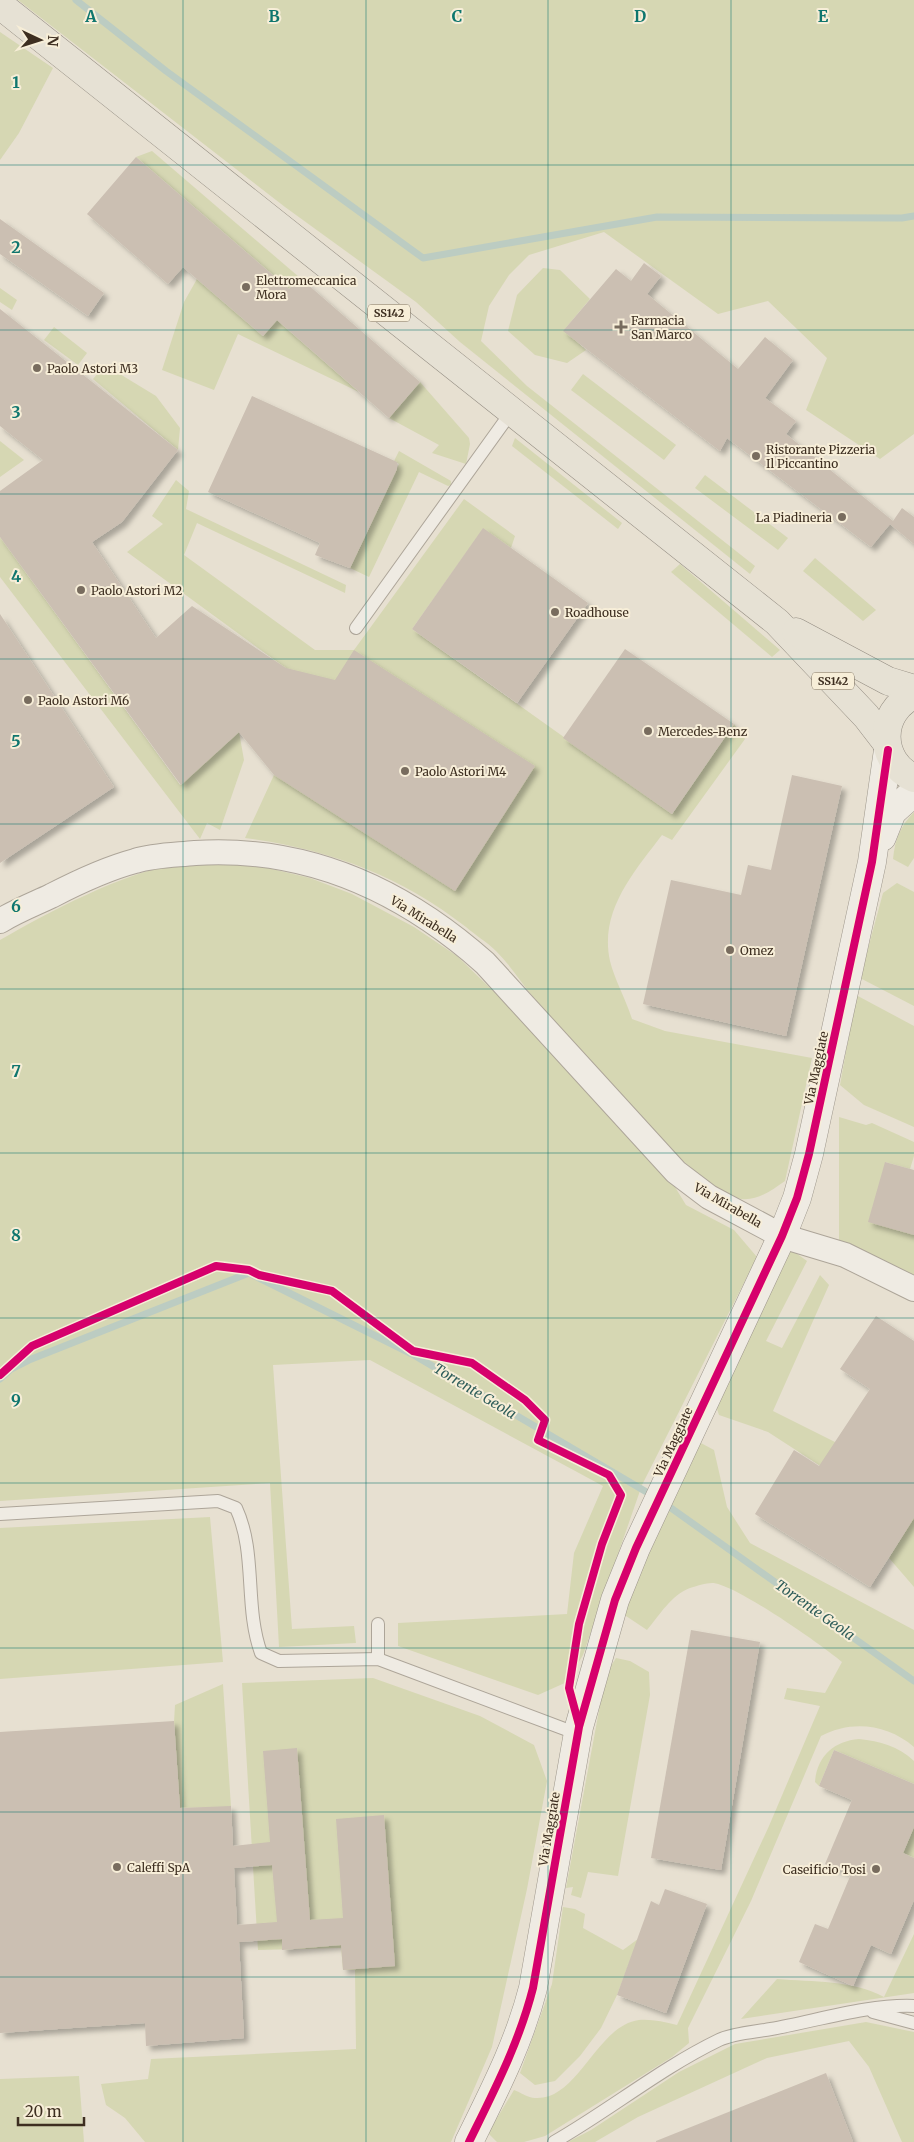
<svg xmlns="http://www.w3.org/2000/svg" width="914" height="2142" viewBox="0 0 914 2142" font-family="Merriweather,serif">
<defs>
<filter id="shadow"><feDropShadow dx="4.5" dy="4.5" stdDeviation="2.5" flood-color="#0004"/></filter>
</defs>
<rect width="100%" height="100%" fill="#e7e0d1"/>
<!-- green -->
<g fill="#d6d7b3">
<polygon points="18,0 914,0 914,434 880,459 806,410 827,358 768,301 718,314 604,232 529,255 509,275 489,306 481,341 527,386 755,566 750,574 460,342 416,302 285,207"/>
<polygon points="0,32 53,68 19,133 0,160"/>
<polygon points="152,151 299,277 289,289 136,157"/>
<polygon points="543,268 560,270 590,299 564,330 586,350 567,363 535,355 508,331 517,295"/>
<polygon points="197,279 263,336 277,320 359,392 238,334 214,390 162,370 184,302"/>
<polygon points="0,288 17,300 12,310 0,302"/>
<polygon points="54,327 87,353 78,365 44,340"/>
<polygon points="105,365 156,396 180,428 178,450 93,379"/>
<polygon points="583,374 676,445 664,460 571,390"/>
<polygon points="420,382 469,438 470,444 466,464 432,453 439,445 389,418"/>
<polygon points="515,438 622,523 618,529 512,446"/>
<polygon points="0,441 24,460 0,477"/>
<polygon points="399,451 451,481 451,485 448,486 419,472 369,577 350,568 399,464 394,461"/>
<polygon points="705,475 788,538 778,550 695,488"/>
<path d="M176,480L189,491L186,509L346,585L345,593L197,523L184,555L315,650H354L464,499L515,536L511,548L483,529L412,629L672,814L734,724L745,739L672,840L662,835C634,872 599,911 610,961C614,978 626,1000 632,1019L665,1031L812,1058L785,1181C772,1190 758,1201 741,1199C695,1192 568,1038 534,998C521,982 510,965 496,951C487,942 475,935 466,927C399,875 328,849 245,838L274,775L306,683L127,552L163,524L152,516Z"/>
<polygon points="0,537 180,785 239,732 244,760 220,830 207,823 200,839 0,577"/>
<polygon points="815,558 876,610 863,621 803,571"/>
<polygon points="680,564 780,650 772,657 671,572"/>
<path d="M914,812V858L908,867L893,859C895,839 900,827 914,812Z"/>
<path d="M223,862L268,868L310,878L352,894L414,927L457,956L645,1138L686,1205L734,1230L757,1257L642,1485L583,1655L567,1682L538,1695L398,1646V1623L567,1614L574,1553L603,1486L370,1360L273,1365L292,1629L354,1626L356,1643L279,1647L270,1483L0,1501V940C49,912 122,873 177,864C192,862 208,863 223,862Z"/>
<polygon points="897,883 914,892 914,1006 860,978 883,893"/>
<polygon points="856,995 914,1026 914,1127 864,1105 840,1085"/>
<polygon points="839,1117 866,1125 872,1123 914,1142 914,1156 910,1169 885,1162 914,1235 914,1278 839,1245"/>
<polygon points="788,1251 796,1253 807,1261 766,1341 782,1348 820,1275 829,1285 773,1411 835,1442 914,1495 914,1587 889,1558 910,1524 768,1432 719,1415 715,1403"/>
<path d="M699,1442L714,1450L727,1507L750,1543L914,1630V1747C887,1724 852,1720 821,1736L751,1901L688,2028L689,2043L672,2057L545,2136L524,2142H497L488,2133L514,2090C520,2092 528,2098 535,2098C578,2101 597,2025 639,2020C652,2019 664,2022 677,2025L769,1826L820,1706L784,1699L787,1688L825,1693L842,1662C823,1646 734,1583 712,1583C706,1583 696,1586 690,1588C671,1595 659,1616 647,1630L623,1614L651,1542Z"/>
<polygon points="210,1517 223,1662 0,1679 0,1528"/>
<polygon points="616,1658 630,1661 649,1672 650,1695 618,1876 588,1872 581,1898 571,1895 573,1887 566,1888 601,1700 611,1666"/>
<polygon points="373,1678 480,1716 534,1745 547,1781 527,1889 492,2047 451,2142 145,2142 125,2118 106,2105 101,2084 148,2079 151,2059 356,2049 355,1970 343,1970 341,1948 258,1950 242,1683"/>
<polygon points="223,1684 231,1807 180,1808 174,1722 175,1705"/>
<path d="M859,1739C880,1741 898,1746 914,1761V1784L834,1750L819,1786L815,1782C817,1756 834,1741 859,1739Z"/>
<polygon points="914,1827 914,1858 903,1853"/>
<polygon points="563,1907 575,1909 585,1914 583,1928 623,1950 638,1939 617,1995 601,2028 580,2056 555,2081 535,2085 520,2073 552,1984"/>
<path d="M914,1934V1993L741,2019L777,1979C813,1982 853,1980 884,1997Z"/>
<polygon points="866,2022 914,2032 914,2142 902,2142 869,2067 849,2041 767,2058 638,2117 595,2142 568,2142 591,2130 679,2072 735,2044"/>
<polygon points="79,2076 84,2142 0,2142 0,2079"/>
</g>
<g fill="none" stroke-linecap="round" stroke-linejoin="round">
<!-- stream -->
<g stroke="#bcccc2" stroke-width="7">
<polyline points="76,0 166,71 423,258 657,217 902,218 914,216"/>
<polyline points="0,1379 11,1369 29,1360 249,1273 412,1354 655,1497"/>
<polyline points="664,1503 914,1681"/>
</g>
</g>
<!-- building -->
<g fill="#cbbfb2" fill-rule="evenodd" filter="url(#shadow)">
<polygon points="136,157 289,289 299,277 420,382 389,418 277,320 263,336 183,267 168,284 87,214"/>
<polygon points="0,219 104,293 88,316 0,254"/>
<polygon points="644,263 661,276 647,294 738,369 765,337 793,360 765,398 796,421 786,434 893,521 902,508 914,517 914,544 890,524 871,547 727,438 720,451 563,331 616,269 631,281"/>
<polygon points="0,309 178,450 122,522 92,542 156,638 192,606 286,668 335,680 354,650 535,766 455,891 274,775 239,732 181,785 0,537 0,491 43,460 0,426"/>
<polygon points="252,396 397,462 397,469 350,568 315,555 320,543 208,492"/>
<polygon points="483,528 588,603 517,703 412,629"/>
<polygon points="0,614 114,787 0,863"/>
<polygon points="625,649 734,724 672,814 563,738"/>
<polygon points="792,775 842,786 786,1036 643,1004 671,880 741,895 748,865 771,870"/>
<polygon points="885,1162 914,1170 914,1235 868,1222"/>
<polygon points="876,1316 914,1341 914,1518 870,1587 755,1514 794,1450 819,1466 870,1389 840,1369"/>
<polygon points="691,1630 760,1642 721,1870 651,1858"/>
<path d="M174,1721L180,1808L231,1806L233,1846L270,1842L263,1751L297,1748L310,1920L343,1918L336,1819L384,1815L395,1966L343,1970L341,1945L282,1950V1939L239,1942L244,2038L146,2046L145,2023L0,2033V1732ZM272,1865L277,1922L237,1925L234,1868Z"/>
<polygon points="834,1750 914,1784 914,1827 903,1853 914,1858 914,1900 891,1954 871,1945 853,1986 799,1962 815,1924 828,1929 851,1874 825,1864 852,1800 819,1786"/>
<polygon points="665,1889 707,1904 666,2013 617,1995 651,1901 659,1905"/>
<polygon points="826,2073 853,2142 656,2142 656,2141"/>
</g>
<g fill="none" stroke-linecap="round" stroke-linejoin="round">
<defs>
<g id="lane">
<polyline points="356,628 512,411"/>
<path d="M0,1514L218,1501L236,1508C257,1553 244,1606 261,1653L279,1661L378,1659L578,1734"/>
<polyline points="378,1659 378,1624"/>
<polyline points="873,2012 914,2023"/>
<path d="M554,2142C610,2110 661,2068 719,2040C734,2033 755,2032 771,2029C816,2021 869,2004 914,2006"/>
</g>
<path id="street" d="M0,921C16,911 34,904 51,896C78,882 105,869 135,861C154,855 176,855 195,853C306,846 403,890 485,963L676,1172L709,1197L782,1236L845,1255L914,1289"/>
<g id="secondary">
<polyline points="882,837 892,812 914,792"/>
<path d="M469,2142C494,2091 519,2043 533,1988L579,1727L615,1600L636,1548L782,1236L797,1198L809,1154L872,862L888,750"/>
</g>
<g id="primary">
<polyline points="0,5 777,622 866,716 886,742"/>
<polyline points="796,632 888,681 914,689"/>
<path d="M914,695C877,712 878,762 914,778"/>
</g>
</defs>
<!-- lane casing -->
<use href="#lane" stroke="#ada599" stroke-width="14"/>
<!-- street casing -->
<use href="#street" stroke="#ada599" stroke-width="26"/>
<!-- secondary casing -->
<use href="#secondary" stroke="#9c958a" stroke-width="29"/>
<!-- primary casing -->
<use href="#primary" stroke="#928b80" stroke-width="29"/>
<!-- lane -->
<use href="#lane" stroke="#efebe3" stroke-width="12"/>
<!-- street -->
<use href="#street" stroke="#efebe3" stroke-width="24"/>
<!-- secondary -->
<use href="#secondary" stroke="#efebe3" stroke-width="28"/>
<!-- primary -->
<use href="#primary" stroke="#e6e1d4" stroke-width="28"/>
<defs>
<g id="cycleway">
<polyline points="0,1375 32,1346 216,1266 249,1270 259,1275 332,1291 413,1351 472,1363 525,1400 545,1420 538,1440 609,1475 621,1495 602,1544 579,1624 569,1688 579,1725"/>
<path d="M469,2142C494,2091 519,2043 533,1988L579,1727L615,1600L636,1548L782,1236L797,1198L809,1154L872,862L888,750"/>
</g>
</defs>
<!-- cycleway casing -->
<use href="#cycleway" stroke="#f7eed8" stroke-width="11"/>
<!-- cycleway -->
<use href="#cycleway" stroke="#d6006c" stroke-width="8"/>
</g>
<!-- grid -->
<path fill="none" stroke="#0f766e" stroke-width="1" stroke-opacity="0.55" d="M183,0V2142M366,0V2142M548,0V2142M731,0V2142M0,165H914M0,330H914M0,494H914M0,659H914M0,824H914M0,989H914M0,1153H914M0,1318H914M0,1483H914M0,1648H914M0,1812H914M0,1977H914"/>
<!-- markers -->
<g fill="#786c5e" stroke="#f7eed8" stroke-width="2">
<circle cx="246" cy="287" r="5"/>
<path d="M618.5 319.5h5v5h5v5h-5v5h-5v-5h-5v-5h5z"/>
<circle cx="37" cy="368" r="5"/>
<circle cx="756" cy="456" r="5"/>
<circle cx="842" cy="517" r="5"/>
<circle cx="81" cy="590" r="5"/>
<circle cx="555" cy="612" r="5"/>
<circle cx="28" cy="700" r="5"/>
<circle cx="648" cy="731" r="5"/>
<circle cx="405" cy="771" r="5"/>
<circle cx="730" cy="950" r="5"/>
<circle cx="117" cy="1867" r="5"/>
<circle cx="876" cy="1869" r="5"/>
</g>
<g text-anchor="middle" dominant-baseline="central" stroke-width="4" stroke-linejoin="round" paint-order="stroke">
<!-- shield labels -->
<g fill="#f7eed8" stroke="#756857" stroke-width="1">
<rect x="368" y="304.5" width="42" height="17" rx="4"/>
<rect x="812" y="672.5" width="42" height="17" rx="4"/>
</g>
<g font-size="11" font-weight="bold" fill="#3d2e20">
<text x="389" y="313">SS142</text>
<text x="833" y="681">SS142</text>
</g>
<!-- poi labels -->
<g font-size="12" fill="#3d2e20" stroke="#f7eed8" text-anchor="start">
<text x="256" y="280">Elettromeccanica<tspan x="256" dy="14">Mora</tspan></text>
<text x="631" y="320">Farmacia<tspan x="631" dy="14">San Marco</tspan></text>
<text x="47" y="368">Paolo Astori M3</text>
<text x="766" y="449">Ristorante Pizzeria<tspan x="766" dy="14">Il Piccantino</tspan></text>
<text x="832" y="517" text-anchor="end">La Piadineria</text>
<text x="91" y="590">Paolo Astori M2</text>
<text x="565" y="612">Roadhouse</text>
<text x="38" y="700">Paolo Astori M6</text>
<text x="658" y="731">Mercedes-Benz</text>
<text x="415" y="771">Paolo Astori M4</text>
<text x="740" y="950">Omez</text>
<text x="127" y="1867">Caleffi SpA</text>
<text x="866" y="1869" text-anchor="end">Caseificio Tosi</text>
</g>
<!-- street labels -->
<g font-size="12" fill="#3d2e20" stroke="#f7eed8">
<text transform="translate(424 919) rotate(32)">Via Mirabella</text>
<text transform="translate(816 1068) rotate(-78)">Via Maggiate</text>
<text transform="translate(728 1205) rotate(30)">Via Mirabella</text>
<text transform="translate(673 1442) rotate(-65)">Via Maggiate</text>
<text transform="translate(549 1829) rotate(-80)">Via Maggiate</text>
</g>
<!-- water labels -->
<g font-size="14" font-style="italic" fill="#2f5d5a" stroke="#f7eed8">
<text transform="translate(475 1391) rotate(31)">Torrente Geola</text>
<text transform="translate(815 1610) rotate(35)">Torrente Geola</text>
</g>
</g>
<g font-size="16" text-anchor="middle" font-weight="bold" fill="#0f766e" stroke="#f7eed8" stroke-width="4" stroke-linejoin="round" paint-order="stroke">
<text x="91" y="22">A</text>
<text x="274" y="22">B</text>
<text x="457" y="22">C</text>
<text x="640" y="22">D</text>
<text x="823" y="22">E</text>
<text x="16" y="88">1</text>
<text x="16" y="253">2</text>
<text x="16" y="418">3</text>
<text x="16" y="582">4</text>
<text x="16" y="747">5</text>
<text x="16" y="912">6</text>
<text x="16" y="1077">7</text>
<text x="16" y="1241">8</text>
<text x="16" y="1406">9</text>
</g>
<!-- north arrow -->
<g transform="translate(40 40) rotate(94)" stroke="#f7eed8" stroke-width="4" paint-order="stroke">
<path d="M0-4L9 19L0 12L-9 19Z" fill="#3d2e20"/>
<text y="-8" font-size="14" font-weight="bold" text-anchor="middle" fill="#3d2e20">N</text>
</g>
<!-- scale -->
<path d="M18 2117v8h66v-8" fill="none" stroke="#3d2e20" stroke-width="2.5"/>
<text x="25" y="2117" font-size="15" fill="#3d2e20" stroke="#f7eed8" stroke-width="4" paint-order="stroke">20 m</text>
</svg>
